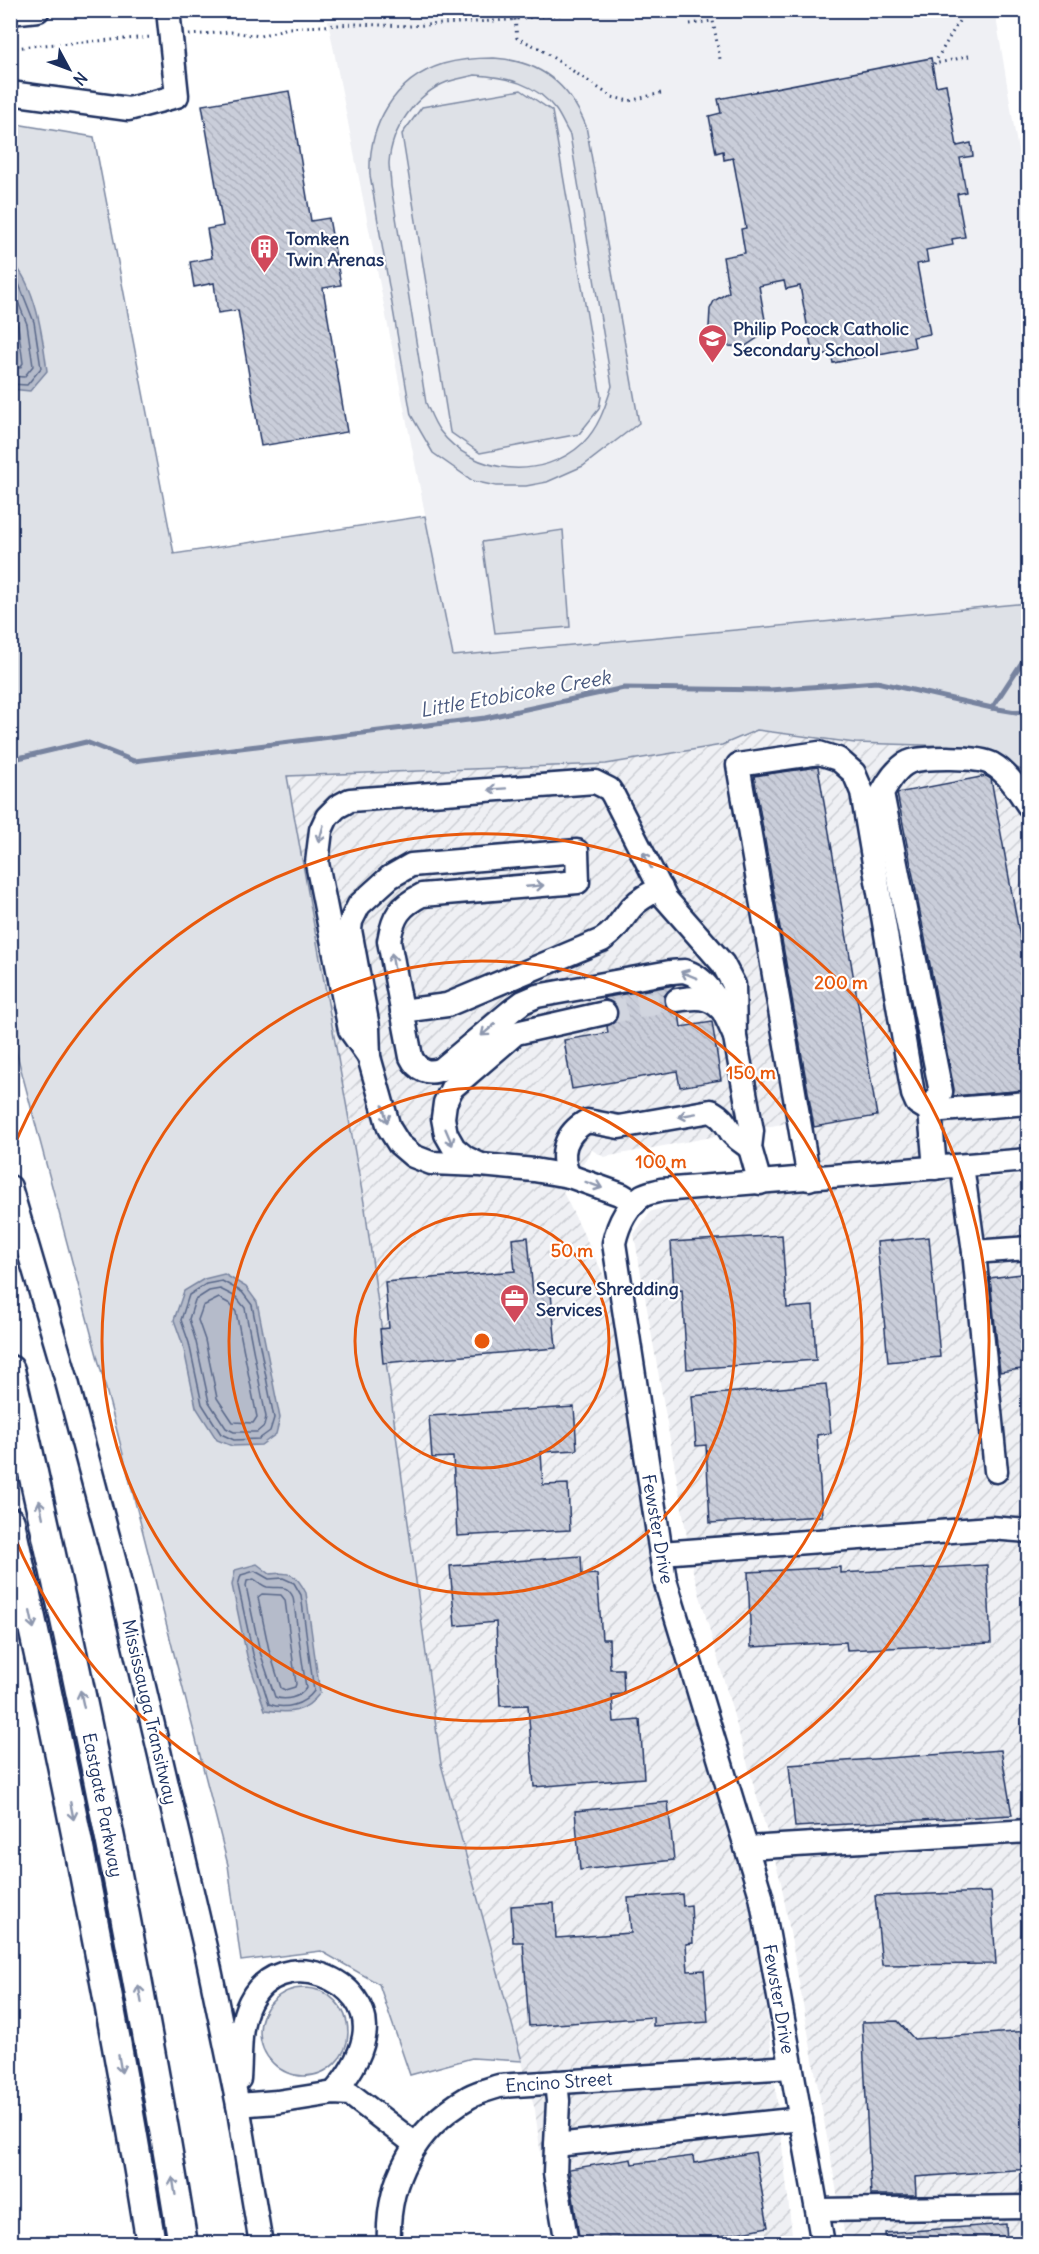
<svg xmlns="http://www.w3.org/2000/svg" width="1039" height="2254" viewBox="0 0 1039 2254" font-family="Delius,sans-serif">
<defs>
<pattern id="industrial-furrows" width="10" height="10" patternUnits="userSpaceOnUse" patternTransform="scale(1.5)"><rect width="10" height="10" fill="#eff0f4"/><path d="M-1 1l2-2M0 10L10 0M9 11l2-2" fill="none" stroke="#ccced4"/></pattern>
<pattern id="building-back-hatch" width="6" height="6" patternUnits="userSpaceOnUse" patternTransform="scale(1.5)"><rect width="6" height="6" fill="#caceda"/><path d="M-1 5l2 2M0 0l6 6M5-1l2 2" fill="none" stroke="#adb1be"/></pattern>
</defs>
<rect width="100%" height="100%" fill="#fff"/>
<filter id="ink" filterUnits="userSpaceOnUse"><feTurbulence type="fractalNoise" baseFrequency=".0167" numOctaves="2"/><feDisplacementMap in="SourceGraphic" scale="12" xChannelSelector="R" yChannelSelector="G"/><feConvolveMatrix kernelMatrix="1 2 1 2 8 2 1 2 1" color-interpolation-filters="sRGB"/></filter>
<g filter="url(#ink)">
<!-- built -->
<polygon fill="#eff0f4" points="506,10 995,11 1028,212 1028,603 453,656 328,21"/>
<!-- industrial -->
<g fill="url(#industrial-furrows)">
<polygon points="757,730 855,743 954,746 1028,772 1028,1147 809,1165 793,1122 604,1157 592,1150 563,1192 604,1276 689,1698 756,1914 793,2243 552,2243 535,2110 441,1764 365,1208 287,775 606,764 722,745"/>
<polygon points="1028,1175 1028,2243 846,2243 781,1882 693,1571 634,1234 650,1212 683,1200"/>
</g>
<!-- grass -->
<g fill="#dee1e7" stroke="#7c88a2" stroke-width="1.5" fill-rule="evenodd">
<path d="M494,58C540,61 569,84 586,126L639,423L583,466L547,482L526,486H496L473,481L433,453L411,415L370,175C368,126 394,79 443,64C460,59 477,58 494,58ZM475,75C506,77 536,83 556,110C561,117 565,127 570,135L612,386C605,407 599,427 583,443C543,481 473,475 440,431C434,423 430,412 426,403L391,186C391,179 389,170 389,163C391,129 416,94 447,82C456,79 466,77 475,75Z"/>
<polygon points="521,90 552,111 601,397 599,409 579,434 480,453 450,432 402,134 422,107"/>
<polygon points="10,123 94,137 174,554 425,516 453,656 1028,603 1028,772 954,746 855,743 757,730 722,745 606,764 287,776 365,1208 441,1764 522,2061 472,2058 410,2075 379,1984 321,1951 241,1961 228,1865 116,1427 11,1032"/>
<polygon points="563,530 570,627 495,633 482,542"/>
<circle cx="304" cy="2032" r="44"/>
</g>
<!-- water -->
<g fill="#b5bbca" stroke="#77839f" stroke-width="1.5">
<path d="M11,261C36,283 43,339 47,371L30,391L11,389Z"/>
<polygon points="224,1274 246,1287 257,1302 280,1418 276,1434 261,1445 232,1446 217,1440 196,1407 183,1345 174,1320 184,1291 204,1279"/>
<path d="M257,1564L270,1574C291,1571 297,1575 306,1593L320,1693C305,1713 290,1714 265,1710L247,1656L232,1585L235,1570Z"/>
</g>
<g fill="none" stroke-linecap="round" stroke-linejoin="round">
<!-- shore -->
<g stroke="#596789" stroke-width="1.5">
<polyline points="10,269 15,274 34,322 41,368 27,385 10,384"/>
<polyline points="10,282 27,324 33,366 24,377 10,376"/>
<polyline points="10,307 18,326 23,363 20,368 10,367"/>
<polygon points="222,1281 242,1292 252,1305 274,1418 270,1431 259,1439 234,1440 221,1434 202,1404 189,1343 181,1320 189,1295 206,1284"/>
<polygon points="220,1289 236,1297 245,1308 266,1417 264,1426 257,1432 234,1432 226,1428 209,1402 196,1342 189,1319 195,1300 209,1291"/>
<polygon points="219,1298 230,1304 236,1312 257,1417 253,1423 233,1422 217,1398 205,1340 198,1320 203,1306"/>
<path d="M255,1571L269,1579L283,1578L294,1583L301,1595L314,1691C304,1705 285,1710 269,1704L253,1654L238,1585L241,1575Z"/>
<path d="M254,1579C258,1582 263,1586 267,1587C280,1589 286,1583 293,1597L306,1688C300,1698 285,1701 275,1697L260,1652L246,1586L247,1581Z"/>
<polygon points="262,1594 281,1595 285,1600 296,1684 295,1687 285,1690 281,1688 269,1650 258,1597"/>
</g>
<!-- stream -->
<g stroke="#77839f" stroke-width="5">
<polyline points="992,708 1028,653"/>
<polyline points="10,760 86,742 134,761 485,718 624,688 770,690 877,682 992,708 1028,714"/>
</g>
</g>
<!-- building -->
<g fill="url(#building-back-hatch)" stroke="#1b2f5e" stroke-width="1.5">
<polygon points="931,58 936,86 946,84 957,146 971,143 973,156 960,158 966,192 957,194 965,237 952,239 953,245 926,250 928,262 917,264 930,334 913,337 915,347 833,363 831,353 813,357 800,286 786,289 784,281 759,286 765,320 759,337 744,347 727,346 719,342 709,327 710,309 714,301 729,292 723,257 745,253 741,229 746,228 733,158 724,160 723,151 716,153 709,116 721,113 718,99"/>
<polygon points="289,91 311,221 329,218 341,285 323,288 347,432 261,446 238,310 218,313 214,283 194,287 190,262 212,258 207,229 223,226 202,105"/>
<polygon points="818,767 877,1116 814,1127 754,776"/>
<polygon points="986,776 991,779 1029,987 1029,1090 953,1096 954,1089 897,793"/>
<polygon points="675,985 664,996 666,1008 672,1012 679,1013 681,1027 712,1022 721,1080 680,1087 677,1071 572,1089 564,1040 608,1033 607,1026 615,1022 618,1011 614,1003 602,998"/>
<polygon points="782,1235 787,1308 813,1306 816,1360 687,1369 682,1290 674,1291 671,1242"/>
<polygon points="528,1237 533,1294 551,1292 556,1348 383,1363 380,1329 389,1328 385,1282 515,1271 512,1239"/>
<polygon points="929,1237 940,1357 888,1362 877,1242"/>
<polygon points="1029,1273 1029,1368 1000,1372 990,1278"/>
<polygon points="826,1384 831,1433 817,1435 822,1516 710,1523 706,1445 696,1446 692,1396"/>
<polygon points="574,1407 577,1450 541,1452 543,1485 568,1484 570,1530 457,1536 453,1457 432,1458 429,1416"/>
<polygon points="581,1556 582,1575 597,1574 602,1639 609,1639 610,1669 623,1669 624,1694 612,1695 614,1722 640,1720 644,1778 534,1787 528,1705 500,1706 496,1622 455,1626 450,1566"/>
<polygon points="987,1565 991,1643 847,1650 846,1642 751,1647 748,1572 840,1567 840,1573"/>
<polygon points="1001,1750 1012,1815 795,1827 789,1765"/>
<polygon points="668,1802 674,1860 580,1870 575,1811"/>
<polygon points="991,1892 996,1964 882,1965 875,1896"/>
<polygon points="682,1894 683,1906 691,1905 693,1943 686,1944 688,1971 704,1970 708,2022 653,2026 653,2017 529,2026 523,1942 513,1942 511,1906 554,1903 556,1938 631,1933 628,1898"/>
<polygon points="898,2021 914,2039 1029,2031 1029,2169 915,2177 916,2195 871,2195 862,2022"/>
<polygon points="755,2152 768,2227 681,2244 580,2244 569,2169 631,2159 632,2164 693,2156 694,2163"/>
<polygon points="1006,2224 1007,2244 886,2244 885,2233"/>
</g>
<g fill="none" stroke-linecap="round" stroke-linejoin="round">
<!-- minor-tunnel -->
<polyline stroke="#d1d5df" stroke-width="22" stroke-dasharray="22 11" stroke-linecap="butt" points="605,1013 677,1000"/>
<defs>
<g id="minor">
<polyline points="10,13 38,10"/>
<polyline points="10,93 129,109 177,96 168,10"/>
<path d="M677,1000C695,997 709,995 722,1010"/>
<path d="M402,1011L447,1005L602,940C617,930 621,920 632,907C640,898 651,893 661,888"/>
<polyline points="369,1057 350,1030 317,863 321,830 327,817 337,807 350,800 595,782 609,789 613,795 666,899 723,964 734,985 735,1037 752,1131 750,1148 760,1183"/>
<polyline points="479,1164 466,1158 454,1148 446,1134 443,1118 445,1103 452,1088 516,1033 605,1013"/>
<polyline points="962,1166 974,1252 1028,1248"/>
<path d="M935,1168L930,1111L941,1092L882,793C888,782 897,767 909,762C922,757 980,756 992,764C1008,773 1018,790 1028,805"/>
<path d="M569,1176C558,1153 566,1133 587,1121L619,1127L711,1111C723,1118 724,1121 731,1132C735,1138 744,1143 750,1148"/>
<polyline points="809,1179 738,765 819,753 838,759 854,773 862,792 913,1094 917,1103 930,1111 1028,1103"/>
<polyline points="10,1187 66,1378 115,1563 208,1960 238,2105 261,2244"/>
<path d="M635,1203L622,1195L569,1176L534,1170L481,1165L431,1163L413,1156L399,1144L389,1128L369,1057L368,1027L350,930L351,921L359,905L390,877L411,865L577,851L578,882L422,895C400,906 393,916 389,941L411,1057C417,1070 428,1075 442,1069L511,1011L523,1002L537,996L670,972C674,972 680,971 684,971C711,977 725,1015 735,1037"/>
<polyline points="974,1252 996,1471"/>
<polyline points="661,1553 991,1528 1028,1531"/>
<polyline points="746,1848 1028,1831"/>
<path d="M239,2079C241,2054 238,2025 250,2002C280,1942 375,1979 364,2037C360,2059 347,2077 334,2093"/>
<polyline points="556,2082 558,2101 556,2145 801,2119"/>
<polyline points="238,2105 277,2102 334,2093 350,2094 415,2144"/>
<polyline points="556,2145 555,2173 567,2244"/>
<polyline points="818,2210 1028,2207"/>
<path d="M389,2244C386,2181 414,2129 469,2097C478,2092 490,2089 499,2086L791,2067"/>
<path d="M823,2244L761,1896L665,1580L614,1243C618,1225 626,1207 642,1196C647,1193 655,1192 661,1190L1028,1160"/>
</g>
<g id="major">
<path d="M10,1370C76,1660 136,1950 183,2244"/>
<path d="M10,1522C63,1761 112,2001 151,2244"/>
</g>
</defs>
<!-- minor casing -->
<use href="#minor" stroke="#1b2f5e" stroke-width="27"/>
<!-- major casing -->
<use href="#major" stroke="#1b2f5e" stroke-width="33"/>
<!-- path -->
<g stroke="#1b2f5e" stroke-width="3" stroke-dasharray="1.5 4.5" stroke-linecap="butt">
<polyline points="711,10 720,59"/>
<polyline points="962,16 934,64 969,56"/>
<polyline points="515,19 517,38 537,47 612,97 629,101 661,93"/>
<polyline points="690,24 712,21"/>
<polyline points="189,35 231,32 260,36 288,28 355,24 409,26 508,20 596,10"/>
<polyline points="10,49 30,46 152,37"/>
</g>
<!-- minor -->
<use href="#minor" stroke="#fff" stroke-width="22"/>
<!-- major -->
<use href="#major" stroke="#fff" stroke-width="28"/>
</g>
<!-- one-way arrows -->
<defs><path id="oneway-shaft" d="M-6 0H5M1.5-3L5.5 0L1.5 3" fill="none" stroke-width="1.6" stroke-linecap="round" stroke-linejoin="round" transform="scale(1.5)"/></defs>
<g stroke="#8d97ae">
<use href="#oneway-shaft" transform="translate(497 789) rotate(176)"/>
<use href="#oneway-shaft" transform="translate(321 834) rotate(106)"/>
<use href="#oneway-shaft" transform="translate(647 860) rotate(-117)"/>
<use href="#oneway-shaft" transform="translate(535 886) rotate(-5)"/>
<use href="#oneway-shaft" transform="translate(393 962) rotate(-100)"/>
<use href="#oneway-shaft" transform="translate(689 975) rotate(-158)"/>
<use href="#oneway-shaft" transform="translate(488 1030) rotate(140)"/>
<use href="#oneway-shaft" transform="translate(385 1114) rotate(75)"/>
<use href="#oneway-shaft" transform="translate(687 1115) rotate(170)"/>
<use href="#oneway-shaft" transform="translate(449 1137) rotate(67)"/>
<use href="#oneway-shaft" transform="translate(594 1185) rotate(20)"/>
<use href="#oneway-shaft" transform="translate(41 1509) rotate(-102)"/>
<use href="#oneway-shaft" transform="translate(32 1620) rotate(78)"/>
<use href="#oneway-shaft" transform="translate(82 1699) rotate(-102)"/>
<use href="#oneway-shaft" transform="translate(72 1811) rotate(79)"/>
<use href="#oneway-shaft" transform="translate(140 1994) rotate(-100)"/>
<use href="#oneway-shaft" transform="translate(120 2064) rotate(80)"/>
<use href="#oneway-shaft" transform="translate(174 2186) rotate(-99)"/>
</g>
</g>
<!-- distance rings -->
<g fill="none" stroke="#e8590c" stroke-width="3">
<circle cx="482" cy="1341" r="127"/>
<circle cx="482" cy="1341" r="253"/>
<circle cx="482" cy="1341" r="380"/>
<path d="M12 1151A507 507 0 1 1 12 1531"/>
</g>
<!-- icons -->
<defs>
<symbol id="building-pin" viewBox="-11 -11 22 30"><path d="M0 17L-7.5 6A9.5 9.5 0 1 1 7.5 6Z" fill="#d1495b" stroke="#fff"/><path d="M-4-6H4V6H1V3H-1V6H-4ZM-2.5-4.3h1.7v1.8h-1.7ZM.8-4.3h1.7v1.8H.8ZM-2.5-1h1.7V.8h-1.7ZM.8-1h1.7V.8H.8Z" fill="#fff"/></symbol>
<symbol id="school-pin" viewBox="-11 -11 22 30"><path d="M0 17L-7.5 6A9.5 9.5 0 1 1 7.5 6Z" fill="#d1495b" stroke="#fff"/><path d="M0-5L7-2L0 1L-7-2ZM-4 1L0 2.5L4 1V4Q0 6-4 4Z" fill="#fff"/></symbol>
<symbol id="office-pin" viewBox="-11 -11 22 30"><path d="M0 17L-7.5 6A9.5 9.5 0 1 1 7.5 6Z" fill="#d1495b" stroke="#fff"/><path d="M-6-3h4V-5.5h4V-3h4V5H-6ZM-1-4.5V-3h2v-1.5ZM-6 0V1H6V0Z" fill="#fff"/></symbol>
</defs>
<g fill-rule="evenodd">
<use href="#building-pin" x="248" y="232" width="33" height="45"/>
<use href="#school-pin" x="696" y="322" width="33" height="45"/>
<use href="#office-pin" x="498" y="1282" width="33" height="45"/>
</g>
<g text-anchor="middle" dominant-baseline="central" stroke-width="4.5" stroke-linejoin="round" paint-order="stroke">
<!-- poi labels -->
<g font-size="18" font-weight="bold" fill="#1b2f5e" stroke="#fff" text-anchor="start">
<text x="286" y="238">Tomken<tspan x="286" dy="21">Twin Arenas</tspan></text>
<text x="733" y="328">Philip Pocock Catholic<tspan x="733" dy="21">Secondary School</tspan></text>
<text x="536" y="1288">Secure Shredding<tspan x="536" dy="21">Services</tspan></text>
</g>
<!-- street labels -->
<g font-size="18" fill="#1b2f5e" stroke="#fff">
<text transform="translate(658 1529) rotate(80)">Fewster Drive</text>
<text transform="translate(150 1712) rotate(77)">Mississauga Transitway</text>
<text transform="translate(103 1805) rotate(79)">Eastgate Parkway</text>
<text transform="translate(779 1999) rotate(80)">Fewster Drive</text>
<text transform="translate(559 2082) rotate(-4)">Encino Street</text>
</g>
<!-- water labels -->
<g font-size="20" font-style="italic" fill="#49597e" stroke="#fff">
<text transform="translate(515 693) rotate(-10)">Little Etobicoke Creek</text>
</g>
</g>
<circle cx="482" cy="1341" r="9" fill="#e8590c" stroke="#fff" stroke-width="3"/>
<g font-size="18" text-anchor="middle" font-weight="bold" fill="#e8590c" stroke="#fff" stroke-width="4.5" stroke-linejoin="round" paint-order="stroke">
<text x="841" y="989">200 m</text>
<text x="751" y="1079">150 m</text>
<text x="661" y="1168">100 m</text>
<text x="572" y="1257">50 m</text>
</g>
<!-- margin -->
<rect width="1039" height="2254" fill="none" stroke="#fff" stroke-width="36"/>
<rect x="18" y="18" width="1003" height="2218" fill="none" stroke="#1b2f5e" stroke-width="2" filter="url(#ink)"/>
<!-- north arrow -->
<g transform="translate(69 69) rotate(131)" stroke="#ffffff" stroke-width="4.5" paint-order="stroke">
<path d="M0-4.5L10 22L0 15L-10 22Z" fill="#1b2f5e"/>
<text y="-9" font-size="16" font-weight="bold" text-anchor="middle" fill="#1b2f5e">N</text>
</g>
</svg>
